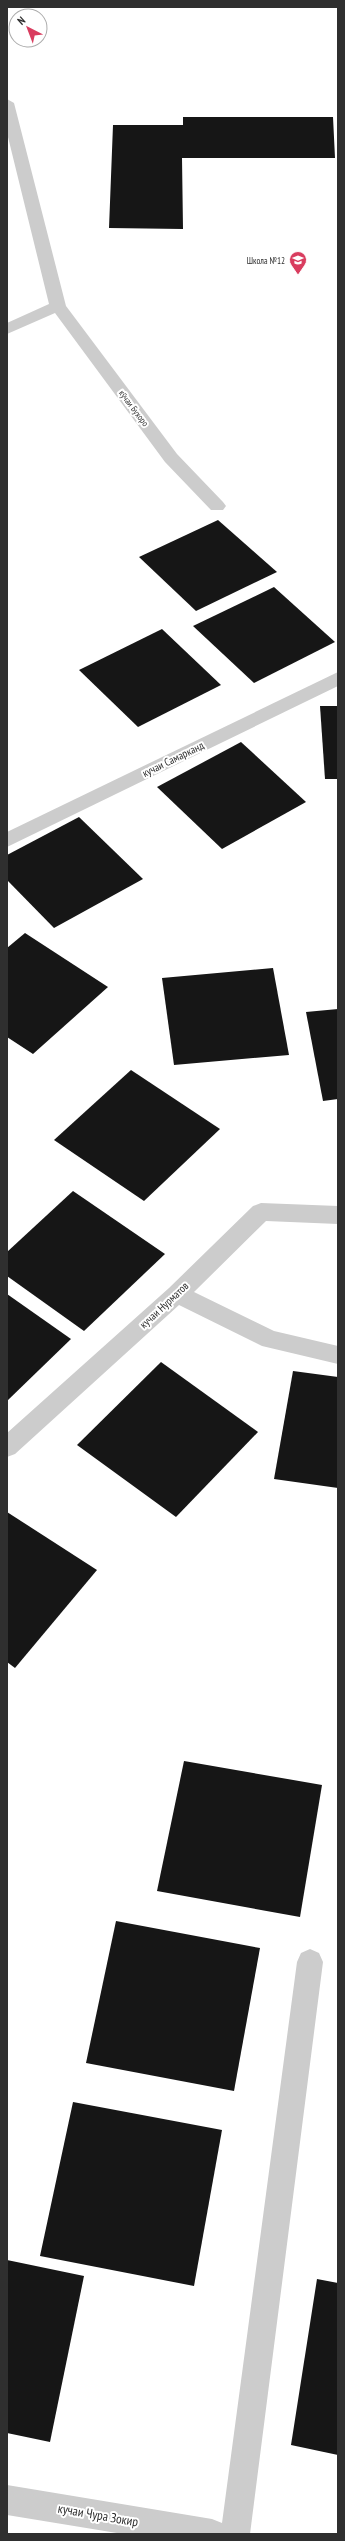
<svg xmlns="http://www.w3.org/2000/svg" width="345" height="2541" viewBox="0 0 345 2541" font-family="'PT Sans Narrow',sans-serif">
<rect width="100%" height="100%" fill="#fff"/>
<!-- building -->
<g fill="#161616">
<polygon points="183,117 333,117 335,158 182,158 183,229 109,228 113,125 183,125"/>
<polygon points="218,520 277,572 196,611 139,557"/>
<polygon points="274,587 335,642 254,683 193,626"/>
<polygon points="162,629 221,685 138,727 79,670"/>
<polygon points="320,706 338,706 338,779 325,779"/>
<polygon points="241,742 306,802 222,849 157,787"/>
<polygon points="79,817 143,879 54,928 7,880 7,855"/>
<polygon points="25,933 108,987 33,1054 7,1037 7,948"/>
<polygon points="273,968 289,1055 174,1065 162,978"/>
<polygon points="338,1009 338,1099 323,1101 306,1012"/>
<polygon points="131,1070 220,1129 144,1201 54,1140"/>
<polygon points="73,1191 165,1254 84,1331 7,1276 7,1252"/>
<polygon points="7,1294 71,1339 7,1401"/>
<polygon points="161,1362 258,1432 176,1517 77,1445"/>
<polygon points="293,1371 338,1377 338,1488 274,1479"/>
<polygon points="7,1512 97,1570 15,1668 7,1662"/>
<polygon points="184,1761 322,1785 300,1917 157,1891"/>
<polygon points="116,1921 260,1948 234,2091 86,2063"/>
<polygon points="73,2102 222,2130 194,2286 40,2256"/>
<polygon points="7,2260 84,2276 50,2442 7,2433"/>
<polygon points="317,2279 338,2283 338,2455 291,2445"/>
</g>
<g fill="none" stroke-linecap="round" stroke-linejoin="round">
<!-- street -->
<g fill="#ccc" fill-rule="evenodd">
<polygon points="7,99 14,103 66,306 177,454 223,502 226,506 223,510 211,510 165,462 55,313 7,334 7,323 49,304 7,133"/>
<polygon points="338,672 338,686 7,847 7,832"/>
<polygon points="261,1203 338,1206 338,1224 266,1221 194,1292 274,1331 338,1346 338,1364 262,1346 179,1305 15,1454 7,1457 7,1433 169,1288 253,1206"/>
<polygon points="310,1949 319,1953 323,1962 250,2534 123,2534 7,2515 7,2485 212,2519 222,2523 297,1962 301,1953"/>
</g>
</g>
<!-- icons -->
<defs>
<symbol id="school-pin" viewBox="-11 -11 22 30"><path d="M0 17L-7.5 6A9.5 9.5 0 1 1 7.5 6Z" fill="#d93d5f" stroke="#fff"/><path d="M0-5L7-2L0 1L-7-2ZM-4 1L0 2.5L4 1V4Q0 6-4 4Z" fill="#fff"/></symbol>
</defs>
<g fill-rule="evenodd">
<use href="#school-pin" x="288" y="250" width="20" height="27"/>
</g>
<g text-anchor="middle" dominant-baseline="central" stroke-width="4" stroke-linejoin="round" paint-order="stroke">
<!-- far-poi labels -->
<g font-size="9" fill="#2f2f2f" stroke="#fff" text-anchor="end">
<text x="285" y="260">Школа №12</text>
</g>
<!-- far-street labels -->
<g font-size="9" fill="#2f2f2f" stroke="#fff">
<text transform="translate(134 408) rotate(53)">кӯчаи Бухоро</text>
</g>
<!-- street labels -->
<g font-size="11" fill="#2f2f2f" stroke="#fff">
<text transform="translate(173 759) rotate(-26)">кучаи Самарканд</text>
<text transform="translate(164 1305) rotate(-43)">кучаи Нурматов</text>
</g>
<!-- near-street labels -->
<g font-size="13" fill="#2f2f2f" stroke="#fff">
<text transform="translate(98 2515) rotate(10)">кучаи Чура Зокир</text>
</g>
</g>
<!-- border -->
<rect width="345" height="2541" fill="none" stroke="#2f2f2f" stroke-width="16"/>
<!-- north arrow -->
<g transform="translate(28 28) rotate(318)"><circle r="19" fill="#ffffff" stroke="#acacac"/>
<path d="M0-3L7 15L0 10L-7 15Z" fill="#d93d5f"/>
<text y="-6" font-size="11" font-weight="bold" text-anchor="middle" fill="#2f2f2f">N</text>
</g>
</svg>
